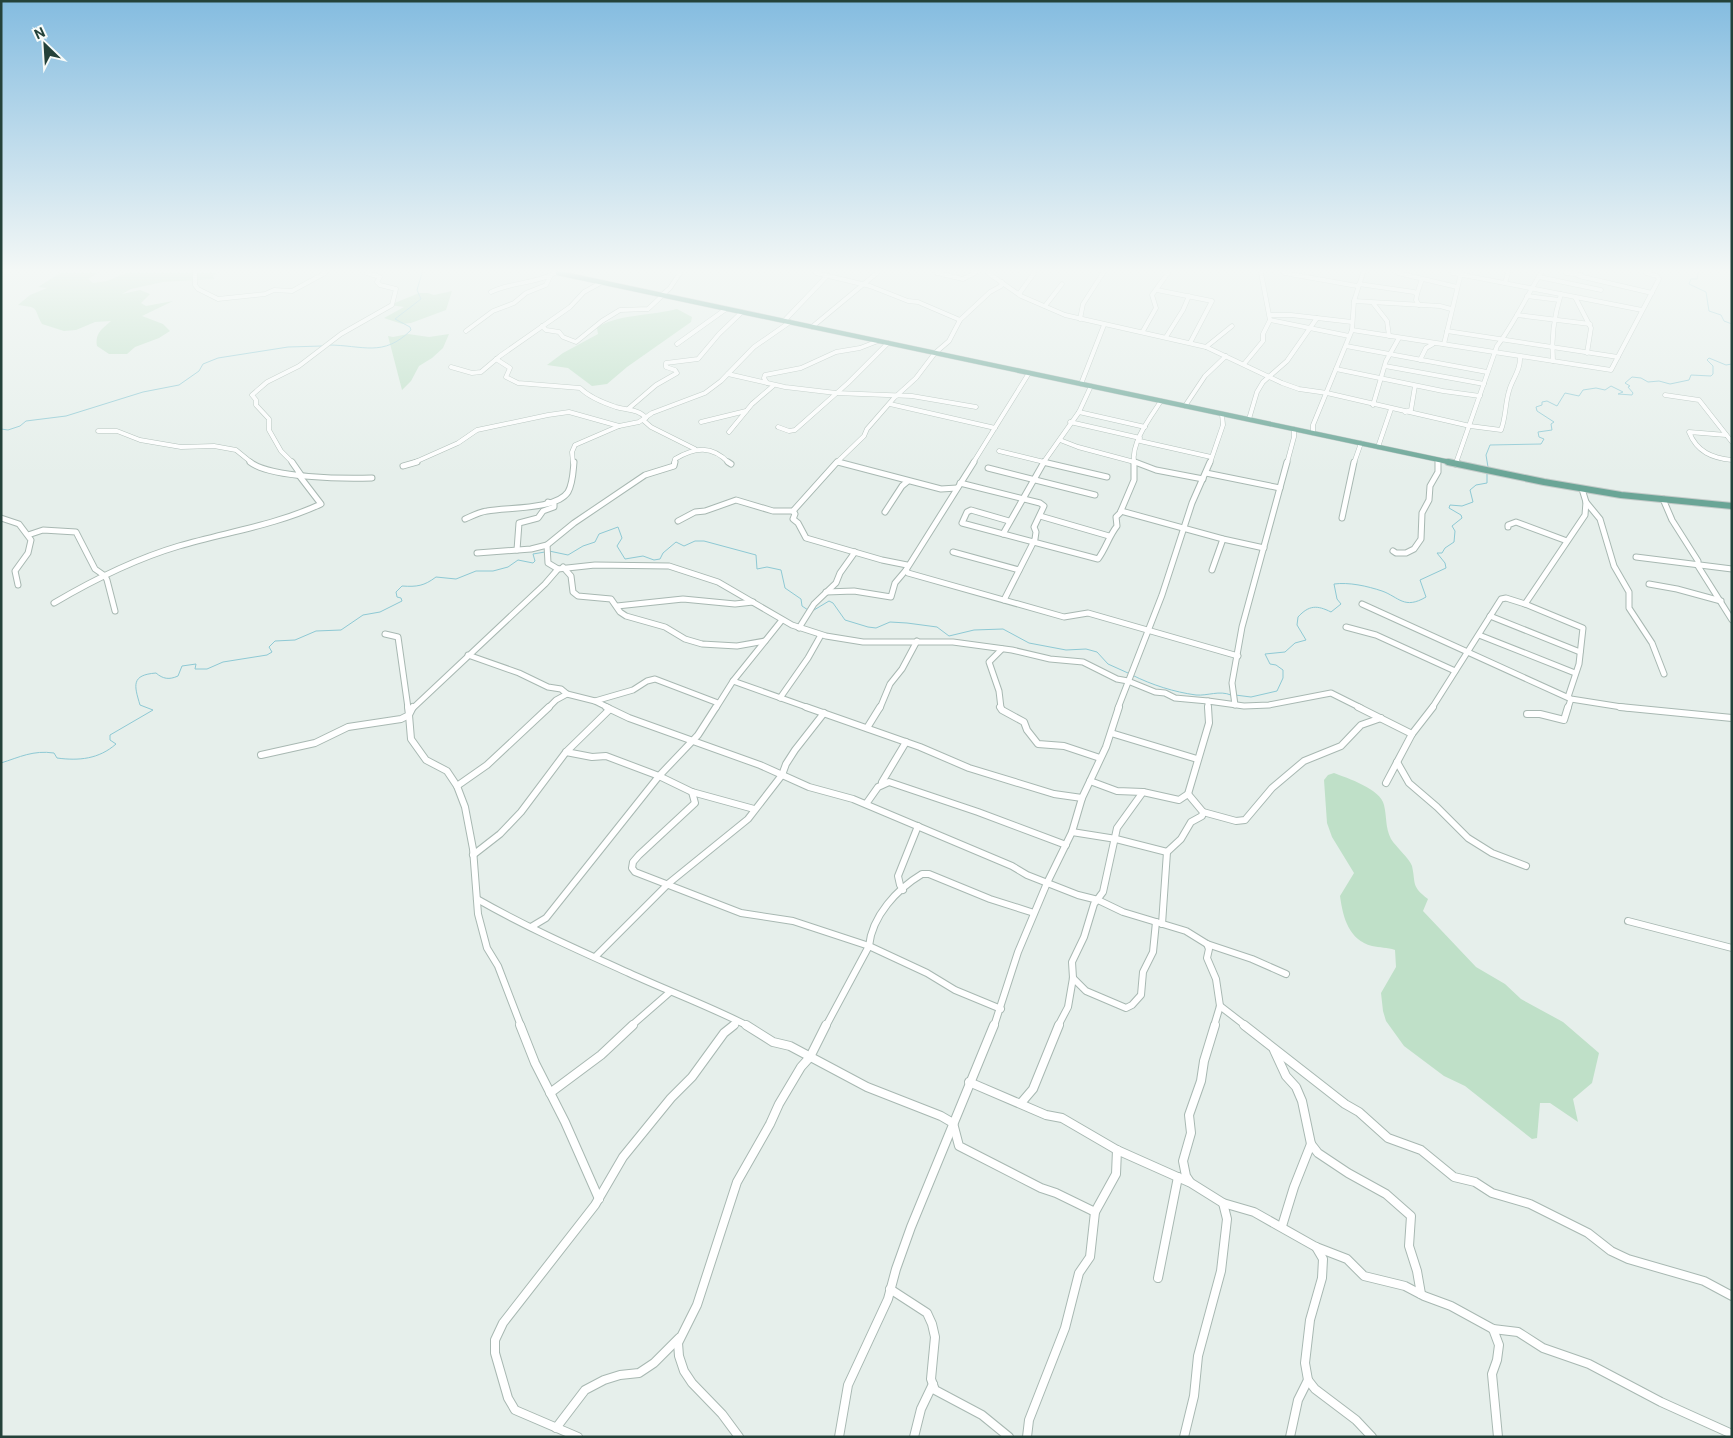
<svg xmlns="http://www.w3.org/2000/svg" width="1733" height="1438" viewBox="0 0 1733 1438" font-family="Roboto,sans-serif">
<rect width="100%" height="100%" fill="#e6efeb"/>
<!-- green -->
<g fill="#bfe0c8">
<path d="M60,273H98L88,279L93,283L107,281L126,273H218L213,275L214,279L163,282L131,289L122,294L140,290L150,294L141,303L146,306L173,301L142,316L163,324L170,331L159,338L135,347L127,354H109L97,346C95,333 102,329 111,321L95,322L76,330L64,331L42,324C33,307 40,308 18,305L30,295L47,288L38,287Z"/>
<polygon points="452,291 446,310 411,323 402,324 384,318 404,307 390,305 419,293 428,293 434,295"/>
<path d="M677,309L692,317L691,322L627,367L607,384L592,386L568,368L547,365L563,353L598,334L597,328C612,315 656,315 677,309Z"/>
<polygon points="408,334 429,337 449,334 443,348 432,358 419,366 411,381 402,390 388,336 393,337"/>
<path d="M1334,773C1347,778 1381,789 1384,805C1387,817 1385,827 1391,839C1396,847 1410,859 1412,866C1416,884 1411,886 1428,899L1423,911L1476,967L1505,984L1521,999L1563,1022L1599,1053L1592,1083L1573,1099L1578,1122L1550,1103H1540L1537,1138L1532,1139L1465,1086L1444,1076L1404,1046L1386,1021L1383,1011L1381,993L1396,967L1395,950C1387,947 1380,948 1372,946C1349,940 1343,918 1340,896L1354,873L1332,837L1327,823L1324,780L1328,775Z"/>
</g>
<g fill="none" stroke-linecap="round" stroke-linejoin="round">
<!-- stream -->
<g stroke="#8ec9d4" stroke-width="1">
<polyline points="1698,273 1697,279 1691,279 1689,284 1706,292 1709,311 1721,315 1724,321 1732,324"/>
<path d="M328,345C363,345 383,358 411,330L410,327L395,319L421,299L417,290L422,273"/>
<polyline points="1,429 8,430 20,426 26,421 66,416 143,392 179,385 199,371 203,364 218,358 288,347 322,346"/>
<polyline points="1488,467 1486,455 1490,445 1541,444 1544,439 1539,437 1538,432 1552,430 1551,424 1554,422 1537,411 1536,407 1542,405 1542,402 1547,401 1557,406 1565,393 1579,396 1583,390 1596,388 1605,390 1611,386 1623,392 1618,394 1632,395 1633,393 1628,387 1630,386 1625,383 1632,377 1641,378 1648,382 1659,381 1670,384 1689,380 1691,375 1711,376 1713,374 1713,366 1707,360 1709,358 1726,365 1732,364"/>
<polyline points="549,551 568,555 583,546 595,542 599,534 618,527 622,538 617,546 625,559 643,556 654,560 660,559 663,553 676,542 684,546 695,541 704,541 756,555 757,569 767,567 781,570 785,588 801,599 802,606 808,610"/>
<polyline points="814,610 829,601 833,603 845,620 868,627 876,628 890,622 907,623 937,627 949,636 974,630 1003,629 1029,643 1066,650 1086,649 1097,652 1108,664 1128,673"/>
<path d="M1132,675C1152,685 1174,692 1196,695C1208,696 1219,690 1231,695"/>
<path d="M1235,695L1251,697L1277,691L1283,678V670L1276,665L1270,664L1265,654L1285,652L1295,643L1306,640L1297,625L1298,617C1309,605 1317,605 1331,612L1341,604L1337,599L1334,584C1349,582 1367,586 1382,591C1399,597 1404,610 1426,597L1420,580L1446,568L1445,563L1437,553H1442L1445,548L1454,542L1455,531L1452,526L1462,518L1461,515L1449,508L1450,505L1462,506L1473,502L1470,490L1476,485L1487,483V472"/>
<path d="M1,763C20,757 33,750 54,753L57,758C79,761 99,759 116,744L110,740V735L153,710L140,705C134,685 131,675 156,673C163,679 169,680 178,676L182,666L196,664L195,669H207L223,662L267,655L272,652L269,647L275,641L295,640L316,631L341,630L363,615L380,612L402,601L401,598L397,597L396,592L402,586C417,587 424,586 436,577L456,579L476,571H493L508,567L518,560L533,563L535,561L533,554L545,552"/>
</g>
<defs>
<g id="minor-far3">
<polyline points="195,273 195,285 198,289 218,299 265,294 274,290 292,291 325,273"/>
<polyline points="816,273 870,286 908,301 918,302 960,320"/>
<polyline points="937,273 963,279 975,273"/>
<path d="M988,273L1021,296L1065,315L1206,347L1282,383L1299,389L1327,393L1470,426L1501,430C1506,417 1505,404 1509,391C1512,379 1521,370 1520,357"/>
<polyline points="1284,273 1357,286"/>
<polyline points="1398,273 1457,287"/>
<polyline points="1453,273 1642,310"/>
<polyline points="1566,273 1581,275"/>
<polyline points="1579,276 1652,293"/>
<polyline points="1539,277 1601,290"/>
<polyline points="1505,283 1508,273"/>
<polyline points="1359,284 1414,292 1417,294 1416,300 1419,305"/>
<polyline points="1157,290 1212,301 1190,343"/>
<path d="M491,292C511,282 535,284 555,273"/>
<polyline points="1019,294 1034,273"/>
<polyline points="1417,294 1422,279"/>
<polyline points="662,295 670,288 680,273"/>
<polyline points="1527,296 1559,300"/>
<polyline points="1575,297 1591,328 1587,353"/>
<polyline points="1354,301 1440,306 1451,309"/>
<polyline points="1373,303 1387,321 1389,336"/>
<polyline points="1045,306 1062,284"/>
<polyline points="1270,315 1291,315 1352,322"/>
<polyline points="1517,315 1590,324"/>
<polyline points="1080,319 1083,304 1103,273"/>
<polyline points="1270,320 1349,336"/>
<polyline points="784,321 827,276"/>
<polyline points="542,326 546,330 559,332 563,337 576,342 602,321 620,310 648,309 663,295"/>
<polyline points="812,327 877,273"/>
<polyline points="1352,330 1611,370 1659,279 1657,276 1646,273"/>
<polyline points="466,331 493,311 514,303 526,293 546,285 550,277"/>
<polyline points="1143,331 1156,308 1152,295 1168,273"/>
<polyline points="1447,331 1618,357"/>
<polyline points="1166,337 1183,310 1189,296"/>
<polyline points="677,344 726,309"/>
<polyline points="1444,344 1461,273"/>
<polyline points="1346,346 1487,372"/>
<polyline points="1206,347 1232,326"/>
<path d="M496,359L510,368L506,377L518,383L580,388C589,397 604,403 616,407C626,410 639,409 646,418"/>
<polyline points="1420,360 1426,348 1433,344"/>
<path d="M1553,361C1551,338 1554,316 1561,294"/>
<polyline points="1244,364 1263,341 1263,334 1270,320 1261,273"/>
<polyline points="1385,366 1484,384"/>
<polyline points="451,367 472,373 481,372 500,356 570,307 584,292 602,282"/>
<polyline points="1336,369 1443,391 1480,396"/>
<polyline points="728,374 785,387 836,393 912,396 976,407"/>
<polyline points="767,383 764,378 765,375 801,368 836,352 860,348 878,341"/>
<polyline points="1081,384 1104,325"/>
<polyline points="1665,395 1699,400 1732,442"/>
<polyline points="890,404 995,428"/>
<polyline points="1373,405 1386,361 1399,338"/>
<polyline points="1185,406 1205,376 1226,356"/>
<polyline points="628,409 656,385 677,373 675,370 666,367 666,363 698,359 719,334 742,312"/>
<polyline points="1079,412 1145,427"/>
<polyline points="1405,412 1411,410 1415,386"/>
<polyline points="1249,419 1257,392 1263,382 1287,361 1317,318"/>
<polyline points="643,420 651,427 695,449"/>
<polyline points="701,422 746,411"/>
<polyline points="1070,422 1140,438"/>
<polyline points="778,427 789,431 795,430 848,383 888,343"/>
<polyline points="98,431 117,431 140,440 181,447 214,446 236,450 252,463"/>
<polyline points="729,432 752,404 773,386"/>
<polyline points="1313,433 1313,425 1352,330 1354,301 1363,273"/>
<path d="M1726,435L1689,432C1697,452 1712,458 1732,460"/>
<polyline points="1060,440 1078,447 1138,463"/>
<polyline points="1140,441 1211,457"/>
<polyline points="1378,447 1391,409"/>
<polyline points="999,451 1048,463"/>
<polyline points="1438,460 1438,463"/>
<polyline points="838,462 841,463"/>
<polyline points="293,463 281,451 269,430 269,419 256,405 256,400 252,395 267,382 299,366 341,334 392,305 396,289 380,285 377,282 380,277 367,273"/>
<polyline points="413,463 458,443 477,430 548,415 569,412 619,426"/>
<polyline points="573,463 572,452 575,445 619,426 639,422 652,413 705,393 721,381 754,347 790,322"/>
<path d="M674,463L675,459C695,447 712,445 729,463"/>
<polyline points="836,463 864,436 867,429 894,398 916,378 935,353 949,341 960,320 990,292 1001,286 1002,282"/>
<polyline points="973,463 1029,373"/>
<polyline points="1043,463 1079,412 1091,386"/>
<path d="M1134,463C1131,442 1150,418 1161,401"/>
<polyline points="1210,463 1223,425 1222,414"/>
<polyline points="1287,463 1294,437 1294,429"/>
<polyline points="1354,463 1361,443"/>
<path d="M1456,463L1497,346C1514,324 1526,297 1541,273"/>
</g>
<g id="minor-far2">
<path d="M250,462C270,478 345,479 372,478"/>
<polyline points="292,462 301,475"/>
<polyline points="728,462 731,464"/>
<polyline points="838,462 941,489 957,488"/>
<polyline points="974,462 906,570 908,573 1064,617 1088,613 1238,656"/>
<polyline points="1043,462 1107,477"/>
<polyline points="1135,462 1156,470 1203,479"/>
<polyline points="1456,464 1457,462"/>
<polyline points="403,466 417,462"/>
<polyline points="988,468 1095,495"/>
<polyline points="1206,473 1280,488"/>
<polyline points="960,483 1040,503 1044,506 1034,527 1036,532 1035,539 1004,600"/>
<polyline points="1663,499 1672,520 1698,561 1698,566 1732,620"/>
<polyline points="1586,502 1600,519 1614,566 1629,592 1629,608 1652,643 1664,674"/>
<polyline points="793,511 795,514 793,519 798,523 806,538 882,560 907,565"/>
<polyline points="1121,511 1223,539 1264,548"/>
<polyline points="885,512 902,486 908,481"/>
<polyline points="1040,516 1109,536"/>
<polyline points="1,518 19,524 31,540 28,553 15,571 18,585"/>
<polyline points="1342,518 1354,462"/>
<path d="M465,519C472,516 479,512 487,511C507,507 556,510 568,492C573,483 573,472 574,462"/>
<polyline points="678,521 695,512 705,511 736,500 773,511 793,511 837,462"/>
<path d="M1009,521L971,510L967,512L962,523L1098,559C1106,548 1109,536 1117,526L1116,517L1120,513L1134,480V462"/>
<polyline points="1508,527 1508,525 1516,522 1567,541"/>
<polyline points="1003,534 1044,462"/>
<polyline points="28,535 43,530 76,532 95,569 105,576 107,580 115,611"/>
<polyline points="547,545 548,563 558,569"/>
<polyline points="517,550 519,523 538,518 543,511 554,507 554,504 548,502"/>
<polyline points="1393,551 1396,553 1406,553 1414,549 1421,539 1422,513 1429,500 1430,486 1438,472 1438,462"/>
<polyline points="953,552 1019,570"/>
<polyline points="477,553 531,549 547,545 574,523 645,475 674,466 675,462"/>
<polyline points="1636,557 1732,569"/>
<polyline points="563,567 571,576 573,592 578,596 611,599 620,612 626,616 665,627 685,639 702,644 737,646 765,641"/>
<polyline points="1212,570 1223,539"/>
<polyline points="1649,584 1677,589 1721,601"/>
<polyline points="826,592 854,591 891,597 895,583 906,570"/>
<path d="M54,603C93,580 135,559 179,546C227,532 276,525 321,504L298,474"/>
<polyline points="1362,604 1571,699 1628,708"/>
<polyline points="1525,604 1583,628 1579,664 1568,697"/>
<polyline points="617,606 683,599 735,604 753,602"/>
<polyline points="1490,616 1580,652"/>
<polyline points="1346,627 1376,635 1455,671"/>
<polyline points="799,628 814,604 836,583 840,573 855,552"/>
<polyline points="385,634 398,637 408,708"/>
<polyline points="1479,635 1575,673"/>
<polyline points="468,655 519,673 548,687 561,689 567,694 595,701 609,708"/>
<polyline points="733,681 809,708"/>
<polyline points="780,698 808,658 821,635"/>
<polyline points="595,701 633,690 647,681 655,679 718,703"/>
<polyline points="1235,705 1232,683 1242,627 1287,462"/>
<polyline points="413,708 545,584 558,569 595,565 669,566 718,582 792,625 826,636 863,642 953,642 1012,650 1050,659 1083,662 1117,679 1128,681 1155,692 1165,693 1175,698 1208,701"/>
<polyline points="548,708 556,700 567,694"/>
<polyline points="716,708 733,681 782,620"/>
<polyline points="880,708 890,684 902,669 917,641"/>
<polyline points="1001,708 999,691 989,662 1002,649"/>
<polyline points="1118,708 1162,595 1192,503 1210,462"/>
<polyline points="1208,708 1208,701 1244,706 1269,705 1331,693 1361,708"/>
<polyline points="1432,708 1501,599 1506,598 1525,604 1585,515 1586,502 1582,489"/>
<polyline points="1568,708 1571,699"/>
</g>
<g id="minor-far1">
<polyline points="413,707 409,715 411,739 426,760 447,771 457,786 465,807 473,849 478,914 487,948 498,966 521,1026"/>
<polyline points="606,707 629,718 760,765 809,787 853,799 1012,866 1027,875 1078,895 1098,900 1123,912 1186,931 1207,944 1252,959 1286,974"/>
<polyline points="806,707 920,747 969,768 1054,794 1082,798"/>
<polyline points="1000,707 1002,710 1024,722 1027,730 1038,744 1064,746 1100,758"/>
<polyline points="1358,707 1412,734"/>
<polyline points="1620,707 1732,718"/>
<polyline points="1527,714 1540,714 1564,720 1568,707"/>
<polyline points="867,728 880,707"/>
<polyline points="1111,733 1197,759"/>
<polyline points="566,752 592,757 606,756 659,776 692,792 754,809"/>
<polyline points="261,755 315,743 348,727 401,719 409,715 408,707"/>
<polyline points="1397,762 1409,783 1437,807 1468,838 1492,853 1526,866"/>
<polyline points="1090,781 1117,791 1143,792"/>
<polyline points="882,782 906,742"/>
<polyline points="1386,783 1412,734 1433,707"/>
<polyline points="457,786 487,765 549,707"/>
<polyline points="692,792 695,803 639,855 633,862 632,868 635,872 741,913 793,921 869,946 927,973 955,990 1001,1009"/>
<polyline points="866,804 878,787 889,782 978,812 1066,845"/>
<polyline points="1203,812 1236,821 1245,820 1272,788 1304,761 1341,746 1361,725 1381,718"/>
<polyline points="1072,832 1116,839 1167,852"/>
<polyline points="473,855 500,834 521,812 566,752 609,710"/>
<polyline points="903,890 900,885 898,876 918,826"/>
<path d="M477,899C526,927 578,950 629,973C668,991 709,1006 748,1026"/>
<polyline points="1628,921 1732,948"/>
<polyline points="1162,924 1167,852 1181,839 1191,822 1202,816 1203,812 1188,794"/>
<polyline points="531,927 546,918 659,776 698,735 716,707"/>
<polyline points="1207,944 1209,949 1207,958 1216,979 1220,1006 1214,1026"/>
<polyline points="596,956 669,883 748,819 782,775 786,764 795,750 824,713"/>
<polyline points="1073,978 1086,991 1126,1008 1132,1005 1141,995 1143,972 1153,952 1156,922"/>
<polyline points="1220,1006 1246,1026"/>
<polyline points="631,1026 670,992"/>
<polyline points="732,1026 737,1022"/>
<path d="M826,1026L869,946C872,916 897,889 922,874H929L990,899L1034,913"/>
<polyline points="994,1026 1018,952 1047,883 1072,832 1082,798 1106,747 1119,707"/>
<polyline points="1058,1026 1068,1007 1073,978 1072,962 1084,937 1094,904 1103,892 1117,828 1143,792 1179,800 1188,794 1209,723 1208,707"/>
</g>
<g id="minor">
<polyline points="520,1025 535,1063 565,1122 599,1199"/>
<polyline points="746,1025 773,1042 790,1046 867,1087 941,1116 953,1123 959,1146 1041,1188 1056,1193 1095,1212"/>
<polyline points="1244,1025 1345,1104 1359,1112 1388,1138 1421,1150 1454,1177 1475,1182 1492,1193 1530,1204 1588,1233 1611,1251 1628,1259 1704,1281 1732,1296"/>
<polyline points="1274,1050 1286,1076 1296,1087 1302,1101 1311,1144 1318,1153 1348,1173 1386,1194 1411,1216 1409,1246 1417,1271 1421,1294"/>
<polyline points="969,1082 1046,1115 1062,1118 1117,1150 1191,1183 1223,1203 1254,1212 1316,1247 1347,1259 1364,1276 1405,1286 1424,1296 1451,1306 1493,1329 1518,1332 1543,1348 1589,1364 1661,1402 1732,1434"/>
<polyline points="550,1093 601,1055 633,1025"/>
<polyline points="1021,1103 1033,1089 1059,1025"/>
<polyline points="1190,1182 1186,1176 1183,1161 1191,1133 1189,1115 1201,1081 1204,1061 1215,1025"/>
<polyline points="1282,1226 1294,1187 1311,1144"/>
<polyline points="1316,1247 1323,1259 1322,1278 1310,1320 1305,1363 1308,1380 1315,1389 1356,1420 1372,1437"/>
<polyline points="1158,1278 1178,1177"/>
<polyline points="890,1289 927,1313 932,1324 935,1337 931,1379 935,1390 982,1415 1009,1437"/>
<polyline points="1493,1329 1499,1345 1497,1360 1492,1374 1498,1437"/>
<polyline points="556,1428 585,1390 604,1380 620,1375 639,1373 654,1363 679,1338"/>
<polyline points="578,1437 515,1410 508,1398 495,1353 495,1340 503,1323 595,1205 623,1157 671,1098 692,1077 724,1033 734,1025"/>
<polyline points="739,1437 722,1414 692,1383 684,1371 679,1356 678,1343 697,1305 737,1182 770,1124 779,1104 801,1067 810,1057 826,1025"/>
<polyline points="839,1437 848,1385 888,1299 896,1269 911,1227 994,1025"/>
<polyline points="914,1437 921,1409 933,1384"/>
<polyline points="1027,1437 1029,1420 1065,1328 1079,1273 1090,1257 1095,1212 1116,1174 1117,1150"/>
<polyline points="1184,1437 1194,1396 1198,1356 1221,1271 1227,1219 1223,1203"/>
<polyline points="1290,1437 1298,1400 1308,1380"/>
</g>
<polyline id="major-far1" points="558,273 1454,463"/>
<polyline id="major" points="1448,462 1544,482 1621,495 1732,506"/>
</defs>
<!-- minor-far3 casing -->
<use href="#minor-far3" stroke="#a8b8b2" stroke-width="5"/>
<!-- minor-far2 casing -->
<use href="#minor-far2" stroke="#a8b8b2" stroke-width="7"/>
<!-- minor-far1 casing -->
<use href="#minor-far1" stroke="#a8b8b2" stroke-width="8"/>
<!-- minor casing -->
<use href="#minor" stroke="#a8b8b2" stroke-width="10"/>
<!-- major-far1 casing -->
<use href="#major-far1" stroke="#c2cac8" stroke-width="5.5"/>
<!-- major casing -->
<use href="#major" stroke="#c2cac8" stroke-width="8"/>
<!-- minor-far3 -->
<use href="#minor-far3" stroke="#fff" stroke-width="4"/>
<!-- minor-far2 -->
<use href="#minor-far2" stroke="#fff" stroke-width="5"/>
<!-- minor-far1 -->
<use href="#minor-far1" stroke="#fff" stroke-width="6"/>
<!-- minor -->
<use href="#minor" stroke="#fff" stroke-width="8"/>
<!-- major-far1 -->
<use href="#major-far1" stroke="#6aa596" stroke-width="4.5"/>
<!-- major -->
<use href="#major" stroke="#6aa596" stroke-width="6"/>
</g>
<!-- sky -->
<linearGradient id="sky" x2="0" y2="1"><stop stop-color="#84bce0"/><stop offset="0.57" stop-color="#f4f8f6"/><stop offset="1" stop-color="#f4f8f6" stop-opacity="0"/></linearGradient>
<rect width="1733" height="475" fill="url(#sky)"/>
<!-- border -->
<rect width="1733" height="1438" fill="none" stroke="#24423a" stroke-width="5"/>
<!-- north arrow -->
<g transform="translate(45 45) rotate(335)" stroke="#f7fbf9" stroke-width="4" paint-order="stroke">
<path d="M0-4L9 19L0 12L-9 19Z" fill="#24423a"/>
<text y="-8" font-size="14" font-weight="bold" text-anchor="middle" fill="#24423a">N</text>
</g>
</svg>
